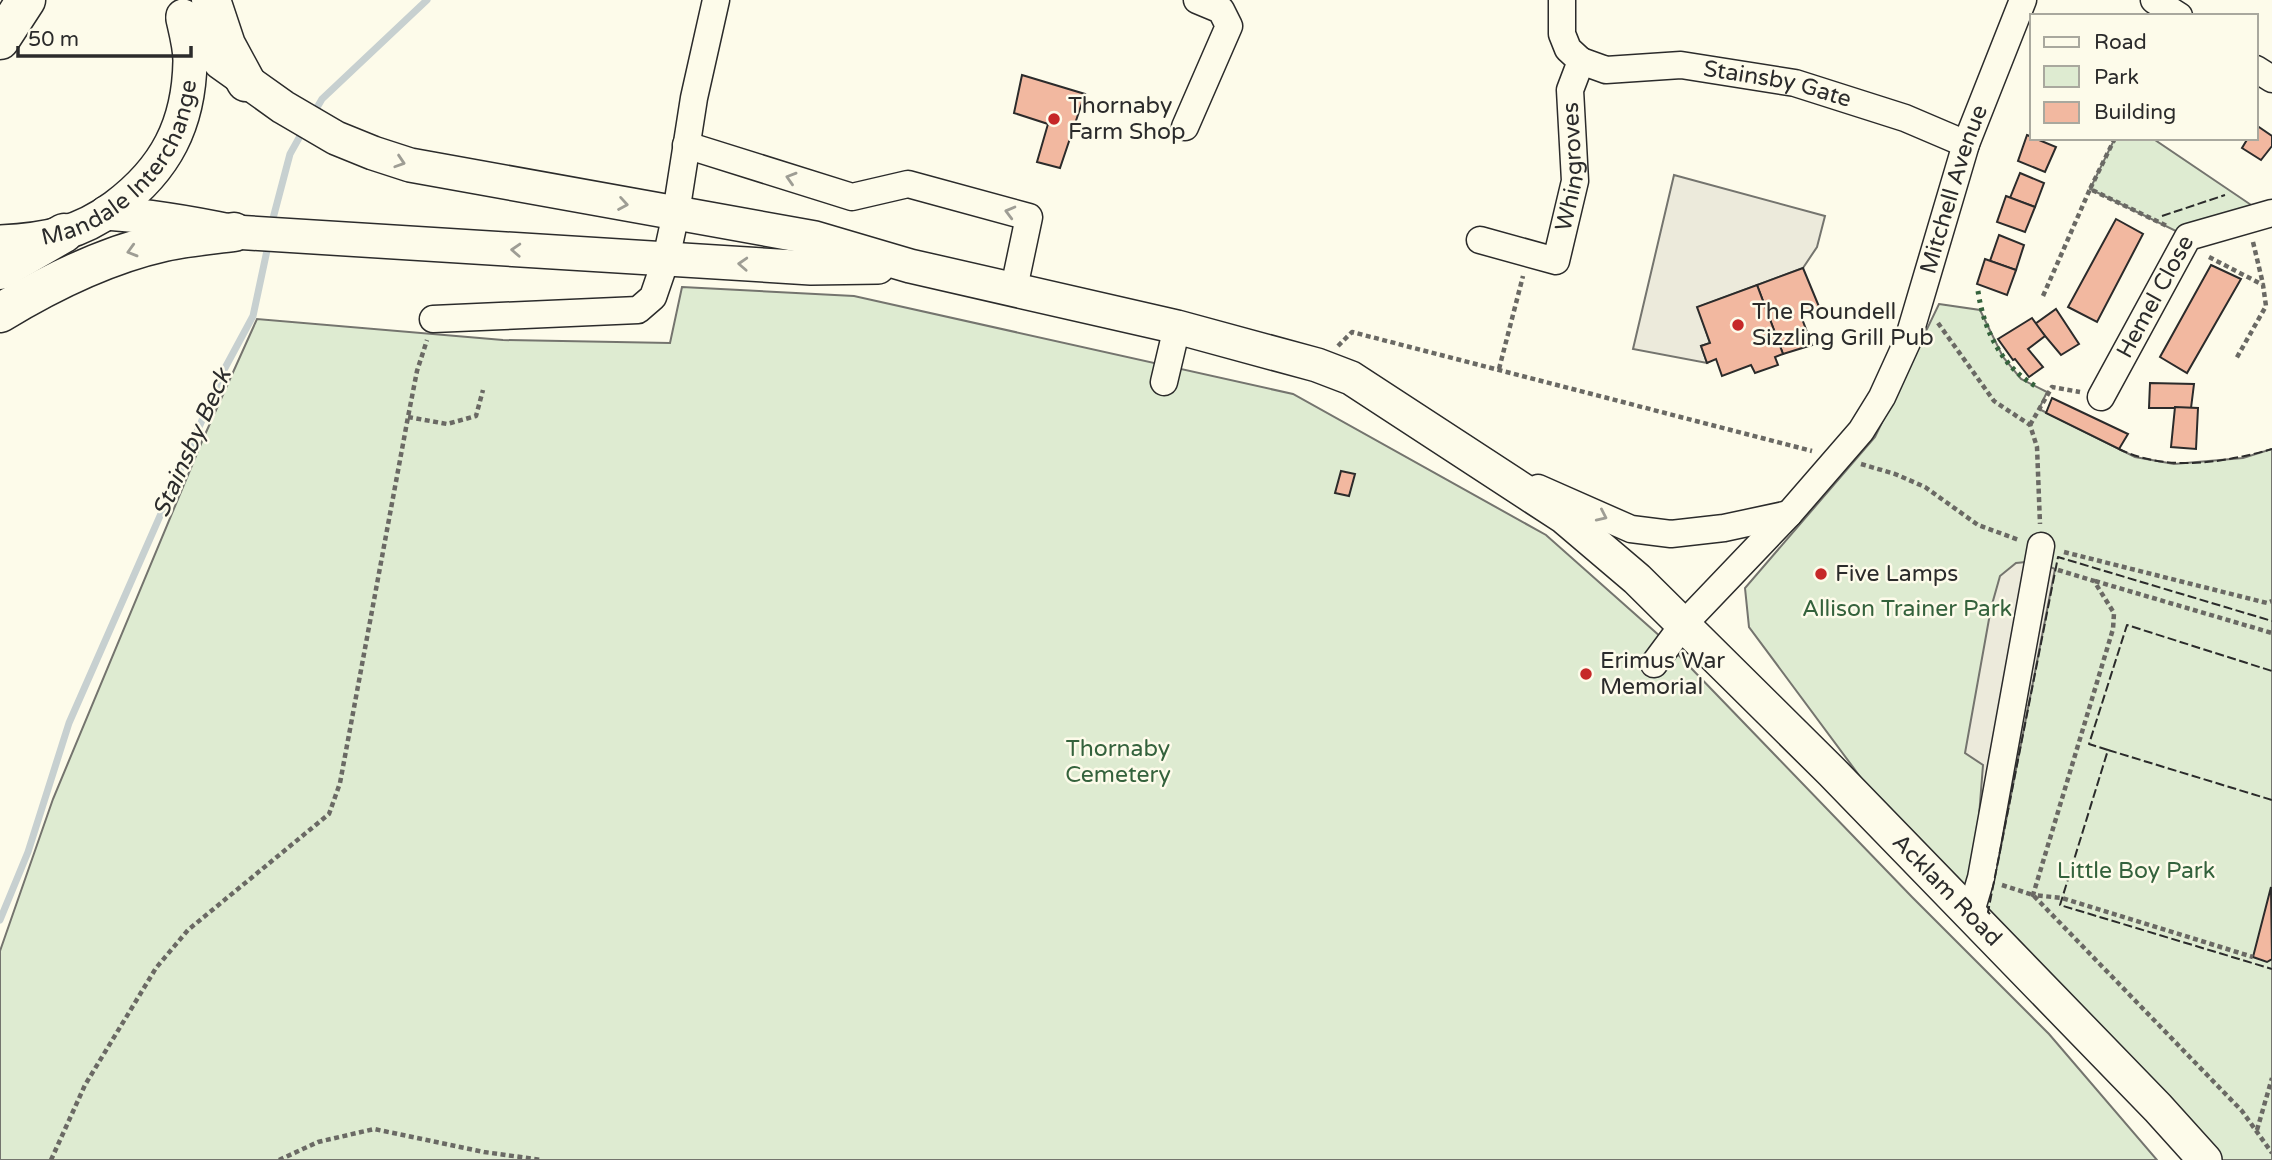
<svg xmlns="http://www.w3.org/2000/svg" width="2272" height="1160" viewBox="0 0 2272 1160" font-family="'Varela Round',sans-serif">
<rect width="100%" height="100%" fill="#fdfbea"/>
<!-- green -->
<g fill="#deebd1" stroke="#74746e" stroke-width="2">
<polygon points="2115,138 2152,138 2266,215 2188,237 2090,189"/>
<polygon points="682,287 854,296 1293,394 1546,535 1662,638 1912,897 2049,1034 2157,1160 0,1160 0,951 53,799 203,439 257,319 503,340 670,343"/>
<polygon points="1939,304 1980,310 2003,357 2021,379 2047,392 2039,409 2135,457 2174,464 2243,458 2272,449 2272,1160 2213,1160 1867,786 1749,627 1745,588 1875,437"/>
</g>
<!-- parking -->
<g fill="#eceadb" stroke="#74746e" stroke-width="2">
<polygon points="1674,175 1825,216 1817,247 1803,268 1698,307 1710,343 1701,346 1707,363 1633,349"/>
<polygon points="2038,561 2055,569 1998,862 1976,855 1983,765 1965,753 1991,608 2000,576 2016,563"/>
</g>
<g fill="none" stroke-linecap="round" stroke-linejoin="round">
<!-- stream -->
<g stroke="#c7d0d0" stroke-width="7">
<polyline points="312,116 322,99 427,0"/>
<polyline points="271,226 290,154 304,129"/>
<polyline points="0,920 28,852 69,723 225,368 253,316 269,241"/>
</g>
</g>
<!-- building -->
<g fill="#f2b8a0" stroke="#2b2b2b" stroke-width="2">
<polygon points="1022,75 1085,94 1060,168 1037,162 1048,124 1014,113"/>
<polygon points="2256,125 2272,136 2272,146 2261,160 2242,148 2248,138 2256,138"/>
<polygon points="2027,135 2056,147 2045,172 2018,161"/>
<polygon points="2020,173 2044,183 2035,207 2010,198"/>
<polygon points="2006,196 2035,207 2025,232 1997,222"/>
<polygon points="2116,219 2143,234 2097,322 2068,307"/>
<polygon points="1999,235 2024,245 2016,270 1990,261"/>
<polygon points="1985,259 2016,270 2007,295 1977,284"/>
<polygon points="2211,265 2241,279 2187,373 2160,357"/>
<polygon points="1803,268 1820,309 1801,316 1812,345 1783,354 1757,285"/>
<polygon points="1757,285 1783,354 1775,357 1778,365 1755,373 1751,365 1722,376 1716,359 1707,363 1701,346 1710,343 1697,307"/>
<polygon points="2056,309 2079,344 2061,355 2035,324"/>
<polygon points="2032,318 2045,336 2028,349 2043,367 2029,377 2015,359 2013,360 1998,339"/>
<polygon points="2150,383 2194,384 2191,408 2149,408"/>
<polygon points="2052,398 2128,434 2119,449 2046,413"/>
<polygon points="2175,407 2198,408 2196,449 2171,447"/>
<polygon points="1341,471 1355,474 1349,496 1335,493"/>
<polygon points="2271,887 2272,959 2267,962 2253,957"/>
</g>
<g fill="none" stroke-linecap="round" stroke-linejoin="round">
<defs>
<g id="minor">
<polyline points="2154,0 2179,16"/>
<path id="s1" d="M1581,61L1606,70L1681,65L1795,83L1905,118L1966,144"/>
<polyline points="2256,69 2272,79"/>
<polyline points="1185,127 1229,26 1221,10 1197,0"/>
<polyline points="686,145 852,197 908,184 1029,217 1014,288"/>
<path id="s2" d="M1480,240L1556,261L1575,181L1570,90L1581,61L1568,49L1562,34V0"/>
<polyline points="433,319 638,310 653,297 666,259 676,213 694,98 716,0"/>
<polyline points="1164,382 1177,327"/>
<path id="s3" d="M2101,397L2188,237L2272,213"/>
<polyline points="1538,488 1631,529 1671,534 1724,528 1789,514"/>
<path id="s4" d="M1654,664L1683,625L1789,514L1861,431L1882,397L1908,340L1966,144L2023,0"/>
<polyline points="1970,915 1981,878 2041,546"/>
</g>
<g id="major">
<path id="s5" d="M183,16L220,62L283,107L336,138L373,153L410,165L815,238L910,266L1177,327L1317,365L1351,378L1564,517L1637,579L1832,772L2158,1108L2205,1160"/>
<path d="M106,213C150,216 192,223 234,232L811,268L878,267"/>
<path id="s6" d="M0,242C21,241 42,239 63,233C82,228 100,218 115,207C166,169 189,124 190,61C190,47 186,32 183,19"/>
</g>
<g id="highway">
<polyline points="211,0 226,45 246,82"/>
<polyline points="0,40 26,0"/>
<polyline points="0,270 64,233"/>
<path d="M0,313C51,282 106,255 164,242C187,237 211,235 234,232"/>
</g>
</defs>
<!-- minor casing -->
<use href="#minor" stroke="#2b2b2b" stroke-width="29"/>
<!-- major casing -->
<use href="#major" stroke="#2b2b2b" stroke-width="36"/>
<!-- highway casing -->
<use href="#highway" stroke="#2b2b2b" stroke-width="41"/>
<!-- path -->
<g stroke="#6a6964" stroke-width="4.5" stroke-dasharray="5 3.5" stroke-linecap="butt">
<polyline points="2115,138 2090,189 2169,227"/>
<polyline points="2253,242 2263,284"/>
<polyline points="2209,257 2263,285 2266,306 2236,359"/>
<polyline points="2043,296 2090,189"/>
<polyline points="1938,323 1994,401 2030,425 2037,447 2040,524"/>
<polyline points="1338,346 1352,332 1812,451"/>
<polyline points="1499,369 1523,276"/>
<polyline points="408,417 447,424 476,416 483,390"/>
<polyline points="2030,425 2052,387 2080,392"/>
<polyline points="1861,464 1895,474 1925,487 1978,525 2019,540"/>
<polyline points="2064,552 2267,603 2272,601"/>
<polyline points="2058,570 2094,581 2114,613 2113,629 2033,895 2062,898 2253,957"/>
<polyline points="2095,581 2272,633"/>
<polyline points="2002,885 2033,895 2242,1111 2272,1153"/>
<polyline points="2257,1130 2272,1078"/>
<polyline points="51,1160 85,1085 156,968 188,930 329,814 340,783 408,417 417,371 427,340"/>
<polyline points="279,1160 318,1142 374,1129 484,1152 542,1160"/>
</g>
<!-- minor -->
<use href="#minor" stroke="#fdfbea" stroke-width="26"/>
<!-- major -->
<use href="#major" stroke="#fdfbea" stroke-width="33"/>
<!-- highway -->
<use href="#highway" stroke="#fdfbea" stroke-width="38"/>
<!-- hedge -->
<path stroke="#34623c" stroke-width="5" stroke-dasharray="3.5 5" stroke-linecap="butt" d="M1978,291C1984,332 2003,369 2039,388"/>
<!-- fence -->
<g stroke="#2b2b2b" stroke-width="2" stroke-dasharray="9 3.5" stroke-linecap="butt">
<polyline points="2162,216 2225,195"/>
<path d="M2119,449C2166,472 2223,463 2272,449"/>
<polyline points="2108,750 2089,744 2127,625 2272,671"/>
<polyline points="2272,800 2108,750 2060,905 2272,969"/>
<polyline points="1990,914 1988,912 2058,557 2272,621"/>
</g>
</g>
<!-- one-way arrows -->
<defs><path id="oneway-chevron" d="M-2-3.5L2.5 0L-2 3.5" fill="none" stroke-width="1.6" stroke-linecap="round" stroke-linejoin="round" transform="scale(1.75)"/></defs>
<g stroke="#9e9d94">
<use href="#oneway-chevron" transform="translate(400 162) rotate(18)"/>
<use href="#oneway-chevron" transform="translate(791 178) rotate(-163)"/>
<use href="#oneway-chevron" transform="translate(623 204) rotate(10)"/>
<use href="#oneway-chevron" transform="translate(1010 212) rotate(-165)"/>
<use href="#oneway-chevron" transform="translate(516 250) rotate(-177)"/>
<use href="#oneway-chevron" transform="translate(132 251) rotate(164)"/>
<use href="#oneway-chevron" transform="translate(743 264) rotate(-177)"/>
<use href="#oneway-chevron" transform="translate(1602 516) rotate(25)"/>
</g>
<!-- markers -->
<g fill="#c62828" stroke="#fdfbea" stroke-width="2.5">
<circle cx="1054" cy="119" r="7"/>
<circle cx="1738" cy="325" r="7"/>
<circle cx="1821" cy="574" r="7"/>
<circle cx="1586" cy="674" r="7"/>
</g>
<g text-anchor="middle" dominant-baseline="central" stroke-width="5" stroke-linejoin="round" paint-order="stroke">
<!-- street labels -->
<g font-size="23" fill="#2b2b2b" stroke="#fdfbea">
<text stroke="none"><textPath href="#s1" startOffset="200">Stainsby Gate</textPath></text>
<text stroke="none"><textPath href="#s6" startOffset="158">Mandale Interchange</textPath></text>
<text stroke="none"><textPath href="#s2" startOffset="175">Whingroves</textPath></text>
<text stroke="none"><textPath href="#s4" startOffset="572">Mitchell Avenue</textPath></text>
<text stroke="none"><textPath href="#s3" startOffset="114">Hemel Close</textPath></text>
<text stroke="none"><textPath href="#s5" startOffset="2032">Acklam Road</textPath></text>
</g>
<!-- poi labels -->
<g font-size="23" fill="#2b2b2b" stroke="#fdfbea" text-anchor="start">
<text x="1068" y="106">Thornaby<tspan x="1068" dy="26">Farm Shop</tspan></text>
<text x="1752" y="312">The Roundell<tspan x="1752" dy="26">Sizzling Grill Pub</tspan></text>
<text x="1835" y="574">Five Lamps</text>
<text x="1600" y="661">Erimus War<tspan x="1600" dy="26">Memorial</tspan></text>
</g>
<!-- park labels -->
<g font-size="23" fill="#34623c" stroke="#fdfbea">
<text x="1907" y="609">Allison Trainer Park</text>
<text x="1118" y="749">Thornaby<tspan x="1118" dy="26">Cemetery</tspan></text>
<text x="2136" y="871">Little Boy Park</text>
</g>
<!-- water labels -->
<g font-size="24" font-style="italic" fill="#2b2b2b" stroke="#fdfbea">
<text transform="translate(192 443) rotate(-66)">Stainsby Beck</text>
</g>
</g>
<!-- legend -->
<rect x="2030" y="14" width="228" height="126" fill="#fdfbea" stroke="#a9a89e" stroke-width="2"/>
<rect x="2044" y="37" width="35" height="10" fill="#fdfbea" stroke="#a9a89e" stroke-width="2"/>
<text x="2094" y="49" font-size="21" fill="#2b2b2b">Road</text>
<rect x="2044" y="66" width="35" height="21" fill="#deebd1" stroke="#a9a89e" stroke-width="2"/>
<text x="2094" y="84" font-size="21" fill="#2b2b2b">Park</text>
<rect x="2044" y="102" width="35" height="21" fill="#f2b8a0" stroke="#a9a89e" stroke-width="2"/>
<text x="2094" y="119" font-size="21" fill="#2b2b2b">Building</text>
<!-- scale -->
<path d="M18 46v10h173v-10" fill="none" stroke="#2b2b2b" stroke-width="3.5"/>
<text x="28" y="46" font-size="21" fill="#2b2b2b" stroke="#fdfbea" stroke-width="5" paint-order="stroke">50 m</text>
</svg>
